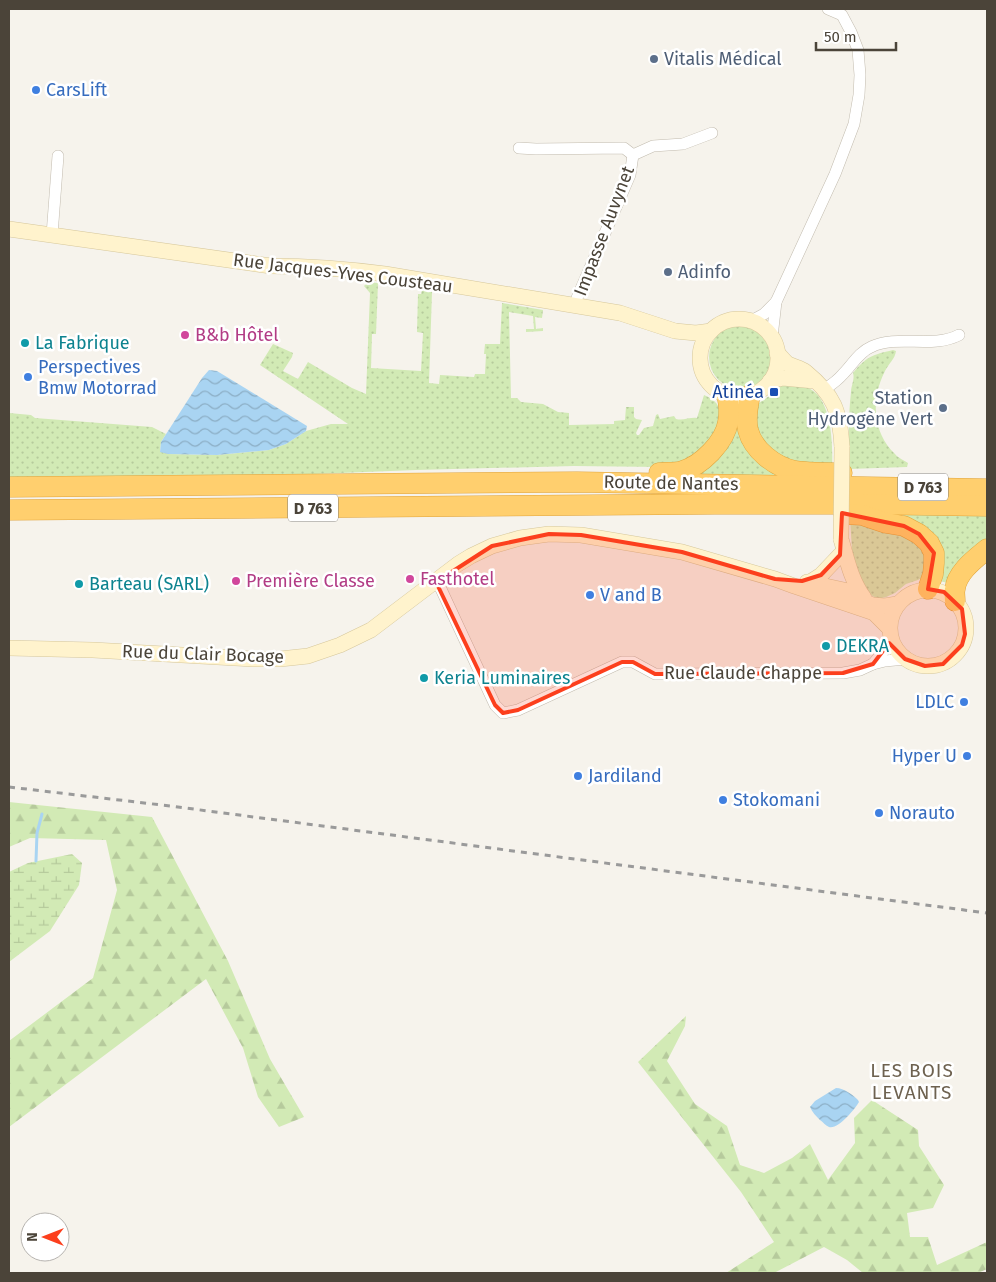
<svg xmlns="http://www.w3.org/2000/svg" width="996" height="1282" viewBox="0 0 996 1282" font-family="'Fira Sans',sans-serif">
<defs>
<pattern id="grass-dots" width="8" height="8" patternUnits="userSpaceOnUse" patternTransform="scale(1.25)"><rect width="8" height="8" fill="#d2eab5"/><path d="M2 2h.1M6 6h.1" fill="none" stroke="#b6ca9c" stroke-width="1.8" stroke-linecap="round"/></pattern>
<pattern id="forest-firs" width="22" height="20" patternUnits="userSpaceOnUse" patternTransform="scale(1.25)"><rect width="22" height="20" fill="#d2eab5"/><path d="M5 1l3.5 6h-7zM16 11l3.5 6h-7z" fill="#b6ca9c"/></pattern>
<pattern id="wetland-marsh" width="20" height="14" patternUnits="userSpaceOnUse" patternTransform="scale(1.25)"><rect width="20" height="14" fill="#d2eab5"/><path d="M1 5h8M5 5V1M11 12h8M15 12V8" fill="none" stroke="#b6ca9c"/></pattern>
<pattern id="water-waves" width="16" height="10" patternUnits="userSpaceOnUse" patternTransform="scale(1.25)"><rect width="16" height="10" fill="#a9d4f2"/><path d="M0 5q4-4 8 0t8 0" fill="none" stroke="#8caec5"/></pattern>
</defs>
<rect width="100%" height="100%" fill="#f6f3ec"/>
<!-- grass -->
<g fill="url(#grass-dots)">
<path d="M365,282L378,283L376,334H372L371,368L421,371L423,333L417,332L418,294H421L422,290L432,292L429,383L439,384L440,375L474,377L475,374H485L486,354H484L485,344H500L502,303L543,310L542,318L535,317L536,329L543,328V331L526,332V329H534L533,316L509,312L511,398H517L521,402L543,404L558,412L569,413V425L614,424V421L625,420L626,407H634V417L636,419L642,420L636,433L637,435H639L644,428L653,426L656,415L658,414L660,419L674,416L676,419C683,421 690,417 697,418L704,395C709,397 714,400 717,404C728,421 708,444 699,458L660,467L574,466L416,470L289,475L9,478V413L31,415L35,418L152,427L166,434L161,442L160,451L168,454L217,455L269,450L286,444L306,431L331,424H348L260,365L273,344L293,353L292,357L283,371L298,379L308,362L352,388L366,394L370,293L364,286L366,284Z"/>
<circle cx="741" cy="357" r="32"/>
<path d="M893,350L896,351C895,359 889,363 885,371C871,398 872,432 895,454C898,458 904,460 908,463L907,467L849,469C849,443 848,418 851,392C851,386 855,379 853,373C867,356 872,355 893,350Z"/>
<path d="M782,385C790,385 799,384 806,387C833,396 833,447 832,469L787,464L755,436L753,408C762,400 774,394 782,385Z"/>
<polygon points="734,419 746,436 818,477 711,476 691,472"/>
<polygon points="903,512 987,514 987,545 950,584 941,581 904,520"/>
<polygon points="850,518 880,521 928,551 924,577 918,580 906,584 895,593 886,597 878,599 871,595 857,573 852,550"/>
</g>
<!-- forest -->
<g fill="url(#forest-firs)">
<polygon points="9,802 152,817 228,961 270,1059 304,1117 279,1127 258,1097 243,1048 206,979 9,1127 9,1041 93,978 117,890 106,840 30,838 9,847"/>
<polygon points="686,1016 685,1026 667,1061 695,1104 727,1126 740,1165 764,1173 792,1158 810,1144 828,1180 855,1143 854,1118 872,1100 918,1130 919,1146 944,1185 933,1208 907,1213 910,1237 928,1237 937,1265 987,1242 987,1269 978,1273 863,1273 847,1260 824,1247 774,1273 726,1273 774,1242 741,1192 638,1062"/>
</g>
<!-- wetland -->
<polygon fill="url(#wetland-marsh)" points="72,854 82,863 79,885 50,931 9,962 9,872 28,863"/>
<!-- water -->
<g fill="url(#water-waves)">
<polygon points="209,370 217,371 307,426 306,431 286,444 269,450 217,455 168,454 160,452 161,442 202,378"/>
<path d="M836,1088C844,1088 853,1095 858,1100L859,1102C855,1109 838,1130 829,1127C826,1126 823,1122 820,1120C816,1116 812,1112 810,1107L815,1101Z"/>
</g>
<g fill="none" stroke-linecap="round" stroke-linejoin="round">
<!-- stream -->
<polyline stroke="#a9d4f2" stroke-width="3" points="36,861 37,833 42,814"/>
<defs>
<g id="street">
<polyline points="519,148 536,149 624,148 633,155"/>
<polyline points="633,155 653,146 683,144 712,133"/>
<polyline points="52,235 58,156"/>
<polyline points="575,306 577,298 630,175 633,155"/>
<polyline points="751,321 764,314 776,302"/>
<polyline points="772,337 776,302 835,174 854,124 859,95 860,75 858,50 851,32 842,15 828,9"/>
<path d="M825,389C831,385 838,380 843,374C852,365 859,352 871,347C898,334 932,349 959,335"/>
<polyline points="436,582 441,589 495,705 503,713 518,710 622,662 633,662 655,674 843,673 860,670 873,664 885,661 905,659"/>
<polyline points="873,664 882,653 891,640"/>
</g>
<g id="secondary">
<path d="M9,229L271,266C309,266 347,269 385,274L620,313L675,331L696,333L711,331"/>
<circle cx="739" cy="358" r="39"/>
<path d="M777,353C781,356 784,361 788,364C794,367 801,368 806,372C834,395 840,411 842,447"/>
<polyline points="770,381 783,378 815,381"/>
<path d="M841,539C847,560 851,580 864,598"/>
<polyline points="807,582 853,592 859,600 873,605 885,606 897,604"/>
<polyline points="810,582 821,575 840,555"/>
<circle cx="928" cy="628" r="38"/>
<polyline points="9,648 93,650 253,659 280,659 308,656 340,645 371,630 458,564 471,556 492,546 520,538 549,534 581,535 682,552 775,579 794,586 874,613 889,628"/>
</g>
<g id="highway">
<path d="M750,395C748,406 745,418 748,430C753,450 775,467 795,471C810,473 827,473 842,473"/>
<path d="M659,473C667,472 675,473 682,471C701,466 725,442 728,422C730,413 729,404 727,395"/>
<polyline points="9,487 577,482 987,489"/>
<polyline points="9,510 714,504 861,504 987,506"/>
<polyline points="844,514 862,515 886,523 904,526 919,534 929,543 934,553 934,563 933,574 928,589"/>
<path d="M955,601C955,597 954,592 955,589C957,572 975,559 987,549"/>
</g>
</defs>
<!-- street casing -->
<use href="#street" stroke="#c2bbae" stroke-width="12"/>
<!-- secondary casing -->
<use href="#secondary" stroke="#d6c79b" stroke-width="16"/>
<!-- highway casing -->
<use href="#highway" stroke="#e0a43c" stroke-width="21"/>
<!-- street -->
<use href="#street" stroke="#fff" stroke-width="11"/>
<!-- secondary -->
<use href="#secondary" stroke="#fff3cd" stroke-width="15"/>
<!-- highway -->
<use href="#highway" stroke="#ffcf6e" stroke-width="20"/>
<!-- rail -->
<polyline stroke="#9a9a9a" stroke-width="3" stroke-dasharray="6 6" stroke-linecap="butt" points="9,787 170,806 987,913"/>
<defs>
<polyline id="secondary-bridge" points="841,539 842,447"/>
</defs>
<!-- secondary-bridge casing -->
<use href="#secondary-bridge" stroke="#d6c79b" stroke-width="16" stroke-linecap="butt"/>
<!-- secondary-bridge -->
<use href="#secondary-bridge" stroke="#fff3cd" stroke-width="15"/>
</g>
<!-- marked area -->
<path fill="#fc3f1d" fill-opacity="0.2" stroke="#fc3f1d" stroke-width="4" stroke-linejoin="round" d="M842,513L904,526L919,534L934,553L928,589L944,592L962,609L965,634L962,645L943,664L925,666L905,659L889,643L873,664L843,673L655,674L633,662H622L518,710L503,713L495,705L436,582L492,546L549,534L581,535L682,552L775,579L802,581L821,575L840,555Z"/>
<!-- markers -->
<g fill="#5c6f8a" stroke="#fff" stroke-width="2">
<circle cx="654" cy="59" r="5"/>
<circle cx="668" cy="272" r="5"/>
<circle cx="943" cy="408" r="5"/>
</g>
<g fill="#3f7fe0" stroke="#fff" stroke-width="2">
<circle cx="36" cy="90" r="5"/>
<circle cx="28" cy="377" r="5"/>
<circle cx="590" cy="595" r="5"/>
<circle cx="964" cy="702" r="5"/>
<circle cx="967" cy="756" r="5"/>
<circle cx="578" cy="776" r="5"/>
<circle cx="723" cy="800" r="5"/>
<circle cx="879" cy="813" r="5"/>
</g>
<g fill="#d1479c" stroke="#fff" stroke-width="2">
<circle cx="185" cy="335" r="5"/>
<circle cx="410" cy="579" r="5"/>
<circle cx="236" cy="581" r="5"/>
</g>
<g fill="#0f9aa8" stroke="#fff" stroke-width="2">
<circle cx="25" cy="343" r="5"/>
<circle cx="79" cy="584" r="5"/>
<circle cx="826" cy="646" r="5"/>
<circle cx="424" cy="678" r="5"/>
</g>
<rect fill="#1a4fb4" stroke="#fff" stroke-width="2" x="769" y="387" width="10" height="10" rx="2.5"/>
<g text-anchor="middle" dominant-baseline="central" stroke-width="5" stroke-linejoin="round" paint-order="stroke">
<!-- shield labels -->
<g fill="#fff" stroke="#817c74" stroke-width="1">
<rect x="898" y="473.5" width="50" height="27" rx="4"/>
<rect x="288" y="494.5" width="50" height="27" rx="4"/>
</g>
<g font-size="16" font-weight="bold" fill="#4b4439">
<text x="923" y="487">D 763</text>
<text x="313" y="508">D 763</text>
</g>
<!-- service labels -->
<g font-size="18" fill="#4e5e75" stroke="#fff" text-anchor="start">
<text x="664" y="59">Vitalis Médical</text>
<text x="678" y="272">Adinfo</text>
<text x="933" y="398" text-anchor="end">Station<tspan x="933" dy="21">Hydrogène Vert</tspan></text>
</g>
<!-- shop labels -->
<g font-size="18" fill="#366cbe" stroke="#fff" text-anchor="start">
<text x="46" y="90">CarsLift</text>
<text x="38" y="367">Perspectives<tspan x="38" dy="21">Bmw Motorrad</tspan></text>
<text x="600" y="595">V and B</text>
<text x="954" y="702" text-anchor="end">LDLC</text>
<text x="957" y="756" text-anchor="end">Hyper U</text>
<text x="588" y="776">Jardiland</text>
<text x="733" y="800">Stokomani</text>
<text x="889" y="813">Norauto</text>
</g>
<!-- street labels -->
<g font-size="18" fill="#4b4439" stroke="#fff">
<text transform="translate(604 231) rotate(-69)">Impasse Auvynet</text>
<text transform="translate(343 273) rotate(7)">Rue Jacques-Yves Cousteau</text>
<text transform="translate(671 483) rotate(1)">Route de Nantes</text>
<text transform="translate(203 654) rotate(2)">Rue du Clair Bocage</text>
<text x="743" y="673">Rue Claude Chappe</text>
</g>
<!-- hotel labels -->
<g font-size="18" fill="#b23c85" stroke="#fff" text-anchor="start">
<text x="195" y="335">B&amp;b Hôtel</text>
<text x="420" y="579">Fasthotel</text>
<text x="246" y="581">Première Classe</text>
</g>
<!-- culture labels -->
<g font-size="18" fill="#0d838f" stroke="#fff" text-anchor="start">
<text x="35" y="343">La Fabrique</text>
<text x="89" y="584">Barteau (SARL)</text>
<text x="836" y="646">DEKRA</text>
<text x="434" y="678">Keria Luminaires</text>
</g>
<!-- transit labels -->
<g font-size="18" fill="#164399" stroke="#fff" text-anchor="end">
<text x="764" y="392">Atinéa</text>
</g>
<!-- neighbourhood labels -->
<g font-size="19" letter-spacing="1" fill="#6e6250" stroke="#fff">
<text x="912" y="1070">LES BOIS<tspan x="912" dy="22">LEVANTS</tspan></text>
</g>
</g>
<!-- border -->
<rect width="996" height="1282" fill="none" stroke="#4b4439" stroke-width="20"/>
<!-- north arrow -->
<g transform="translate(45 1237) rotate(270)"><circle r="24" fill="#ffffff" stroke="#b7b4b0"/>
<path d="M0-4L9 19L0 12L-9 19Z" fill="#fc3f1d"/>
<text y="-8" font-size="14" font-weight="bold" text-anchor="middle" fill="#4b4439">N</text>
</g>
<!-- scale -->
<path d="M816 42v8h80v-8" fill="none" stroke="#4b4439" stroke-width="2.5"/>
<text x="824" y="42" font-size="15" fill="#4b4439" stroke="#ffffff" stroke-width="4" paint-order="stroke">50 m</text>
</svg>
